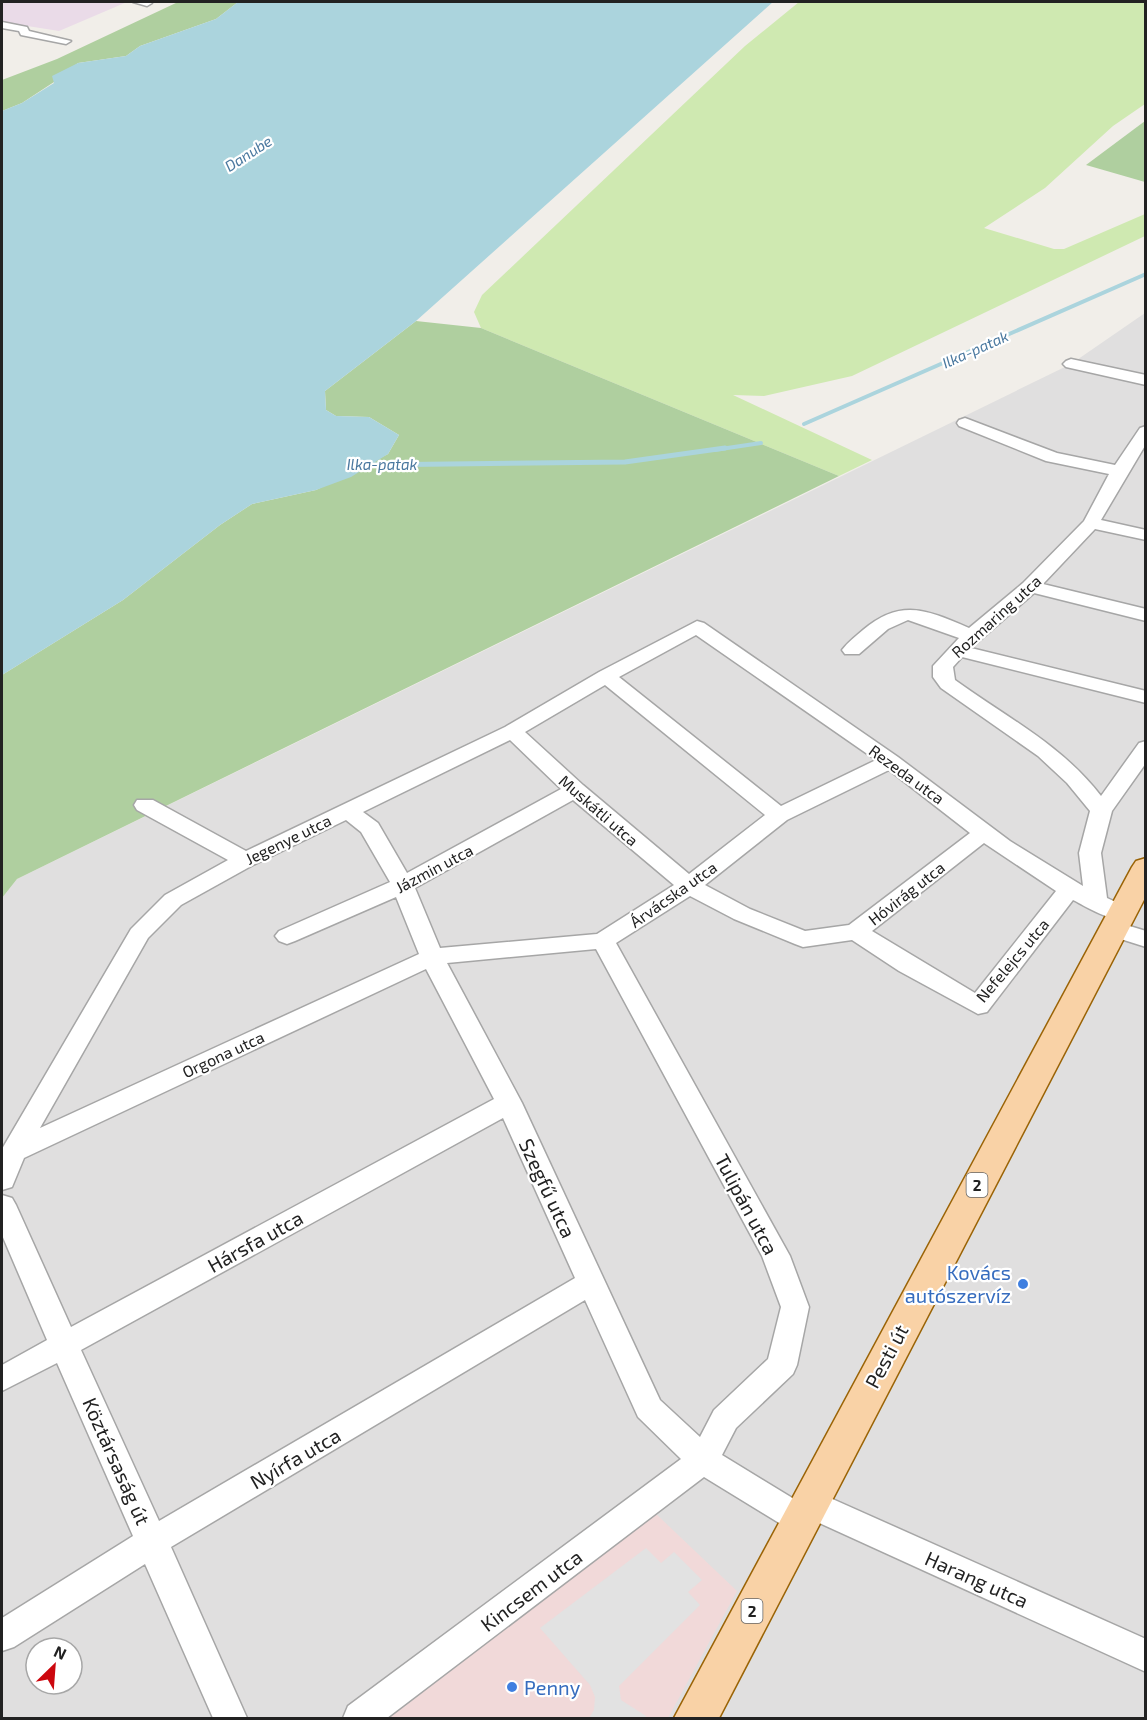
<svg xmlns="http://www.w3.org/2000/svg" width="1147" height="1720" viewBox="0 0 1147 1720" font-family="'Exo 2',sans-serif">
<rect width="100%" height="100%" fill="#f1eee9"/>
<!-- residential -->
<path fill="#e0dfdf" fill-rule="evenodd" d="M1145,313V1718H2V898L17,879L1071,364ZM36,1648H72V1684H36Z"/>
<!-- commercial -->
<polygon fill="#f1d9d9" points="654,1512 737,1591 668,1718 375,1718"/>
<!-- industrial -->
<polygon fill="#eadbe8" points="2,2 127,2 59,31 2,22"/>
<!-- grass -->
<polygon fill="#cfe9b1" points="799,2 1145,2 1145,104 1113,126 1045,188 984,228 1054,249 1064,249 1145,214 1145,236 852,376 764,396 733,395 872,460 839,476 481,328 474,312 482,295 745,46"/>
<!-- forest -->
<g fill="#afcf9f">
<polygon points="178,2 238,2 216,19 140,46 126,56 78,63 54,82 22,103 2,111 2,80 57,59"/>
<polygon points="1145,121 1145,182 1086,165"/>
<polygon points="416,321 481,328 839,476 17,879 2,898 2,675 123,600 220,525 252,504 316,490 388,454 399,435 369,417 336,416 326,410 325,391"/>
</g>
<!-- parking -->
<polygon fill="#e2e2e2" points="646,1548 661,1563 674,1552 702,1580 688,1592 700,1605 619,1686 621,1700 646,1716 645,1718 589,1718 594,1710 595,1697 590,1685 540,1628"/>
<!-- water -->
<polygon fill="#abd4dd" points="238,2 773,2 416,321 325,391 326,410 336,416 369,417 399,435 388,454 351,477 316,490 252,504 220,525 123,600 2,675 2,111 22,103 54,83 52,76 78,63 126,56 140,46 216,19"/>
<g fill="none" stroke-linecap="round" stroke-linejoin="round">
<!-- stream-far1 -->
<g stroke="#abd4dd" stroke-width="4">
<polyline points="804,424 1146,274"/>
<polyline points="714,450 761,443"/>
</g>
<!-- stream -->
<polyline stroke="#abd4dd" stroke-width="5" points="367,465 625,462 725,448"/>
<defs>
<g id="minor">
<polygon points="133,2 151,2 152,3 147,6"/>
<polygon points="2,22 27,27 29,31 71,41 66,44 21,35 19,31 2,28"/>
<polygon points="1071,359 1146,375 1146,385 1066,367 1063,364 1066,361"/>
<path d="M965,418L1057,453L1115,465L1140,428L1146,426V444L1101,520L1146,530V540L1095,529L1043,584L1146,609V621L1034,593L971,648L1146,691V703L962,657L953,667L955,680C1006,717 1062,745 1101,796L1139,743L1146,741V763L1112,811L1101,853L1107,898L1129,908L1133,913L1129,918C1111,923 1089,908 1073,900L987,1012L978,1014L899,971L852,940L803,947L795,944L734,919L690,896L616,943L790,1256L809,1307L797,1365L793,1374L736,1428L722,1455L794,1499L797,1493L808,1489L819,1493L1146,1639V1672L815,1521L811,1529L800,1533L789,1529L704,1477L387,1718H343L348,1706L681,1459L638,1417L585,1300L171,1547L247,1718H213L145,1564L14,1647L2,1651V1618L133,1536L57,1363L2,1391V1365L47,1340L2,1235V1195L12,1198L16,1205L71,1327L494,1099L426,969L24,1158L12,1187L2,1190V1149L131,929L165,895L228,860L137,810L134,805L137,800H153L246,851L505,727L599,672L697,621L704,623L898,757L1010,841L1083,886L1079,853L1090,811L1067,783L1038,756L941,688L933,677V666L959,638L908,620L888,629L859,654H845L842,650C848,642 856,636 863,630C901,598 927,610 969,628L1023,583L1084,521L1109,474L1046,461L959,426L957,423L959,420ZM696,635L876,760L781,806L619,677ZM605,685L765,815L689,874L583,785L525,732ZM510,740L561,789L407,873L378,823L363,812ZM889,770L970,833L849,925L805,931L750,909L705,885L787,820ZM573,800L674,885L597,934L440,948L415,888ZM346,820L361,832L390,882L279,931L275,936L279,941L287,944L295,941L396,897L419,954L40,1128L148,938L181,905L253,865ZM984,843L1056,891L975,993L872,931ZM596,949L762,1256L781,1307L768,1359L714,1410L700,1437L660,1400L522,1103L447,963ZM503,1118L575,1278L159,1521L81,1350Z"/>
<polygon points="1113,921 1146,931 1146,947 1105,934 1101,929 1105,924"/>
</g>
<polygon id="major" points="1146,858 1146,896 719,1718 674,1718 1132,867 1136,861"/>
</defs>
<!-- minor casing -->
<use href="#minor" stroke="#a6a6a6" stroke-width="3"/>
<!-- major casing -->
<use href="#major" stroke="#9a6305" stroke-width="3"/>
<!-- minor -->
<use href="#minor" fill="#fff" fill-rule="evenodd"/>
<!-- major -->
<use href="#major" fill="#f9d2a6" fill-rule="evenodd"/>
</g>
<!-- markers -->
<g fill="#3f7fe0" stroke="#fff" stroke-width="2">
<circle cx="1023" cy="1284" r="6"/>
<circle cx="512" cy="1687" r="6"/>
</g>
<g text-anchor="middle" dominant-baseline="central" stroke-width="4.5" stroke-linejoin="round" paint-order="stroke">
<!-- far-water labels -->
<g font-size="15" font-style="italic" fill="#4a789f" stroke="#fff">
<text transform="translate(248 153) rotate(-33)">Danube</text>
<text transform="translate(975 349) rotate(-24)">Ilka-patak</text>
<text x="382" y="464">Ilka-patak</text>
</g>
<!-- shield labels -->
<g fill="#fff" stroke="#646464" stroke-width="1.5">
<rect x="966.5" y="1173" width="21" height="24" rx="4.5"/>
<rect x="741.5" y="1599" width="21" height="24" rx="4.5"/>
</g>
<g font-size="15" font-weight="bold" fill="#222">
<text x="977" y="1185">2</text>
<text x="752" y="1611">2</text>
</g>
<!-- street labels -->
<g font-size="16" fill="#222" stroke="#fff">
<text transform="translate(996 616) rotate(-42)">Rozmaring utca</text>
<text transform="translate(907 774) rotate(36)">Rezeda utca</text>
<text transform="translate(599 810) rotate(41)">Muskátli utca</text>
<text transform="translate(288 839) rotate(-26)">Jegenye utca</text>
<text transform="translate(434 868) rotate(-28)">Jázmin utca</text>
<text transform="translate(906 893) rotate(-38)">Hóvirág utca</text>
<text transform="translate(673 894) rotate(-35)">Árvácska utca</text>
<text transform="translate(1012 960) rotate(-50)">Nefelejcs utca</text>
<text transform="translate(223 1054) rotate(-25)">Orgona utca</text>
</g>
<!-- near-street labels -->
<g font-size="20" fill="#222" stroke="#fff">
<text transform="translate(548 1188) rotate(65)">Szegfű utca</text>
<text transform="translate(747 1204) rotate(62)">Tulipán utca</text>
<text transform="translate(255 1241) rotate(-29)">Hársfa utca</text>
<text transform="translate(886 1356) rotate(-62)">Pesti út</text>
<text transform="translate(295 1458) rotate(-30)">Nyírfa utca</text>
<text transform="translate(117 1461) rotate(66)">Köztársaság út</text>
<text transform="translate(977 1579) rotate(24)">Harang utca</text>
<text transform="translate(531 1590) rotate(-37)">Kincsem utca</text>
</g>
<!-- near-shop labels -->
<g font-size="20" fill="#366cbe" stroke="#fff" text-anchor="end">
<text x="1011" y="1272">Kovács<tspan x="1011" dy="23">autószervíz</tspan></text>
<text x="524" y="1687" text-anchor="start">Penny</text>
</g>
</g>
<!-- border -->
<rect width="1147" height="1720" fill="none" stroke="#222222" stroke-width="6"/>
<!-- north arrow -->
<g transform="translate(54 1666) rotate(25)"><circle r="28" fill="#ffffff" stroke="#a7a7a7" stroke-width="1.5"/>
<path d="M0-4.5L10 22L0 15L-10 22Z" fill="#cc070e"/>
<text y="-9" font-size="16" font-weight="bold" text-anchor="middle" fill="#222222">N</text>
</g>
</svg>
